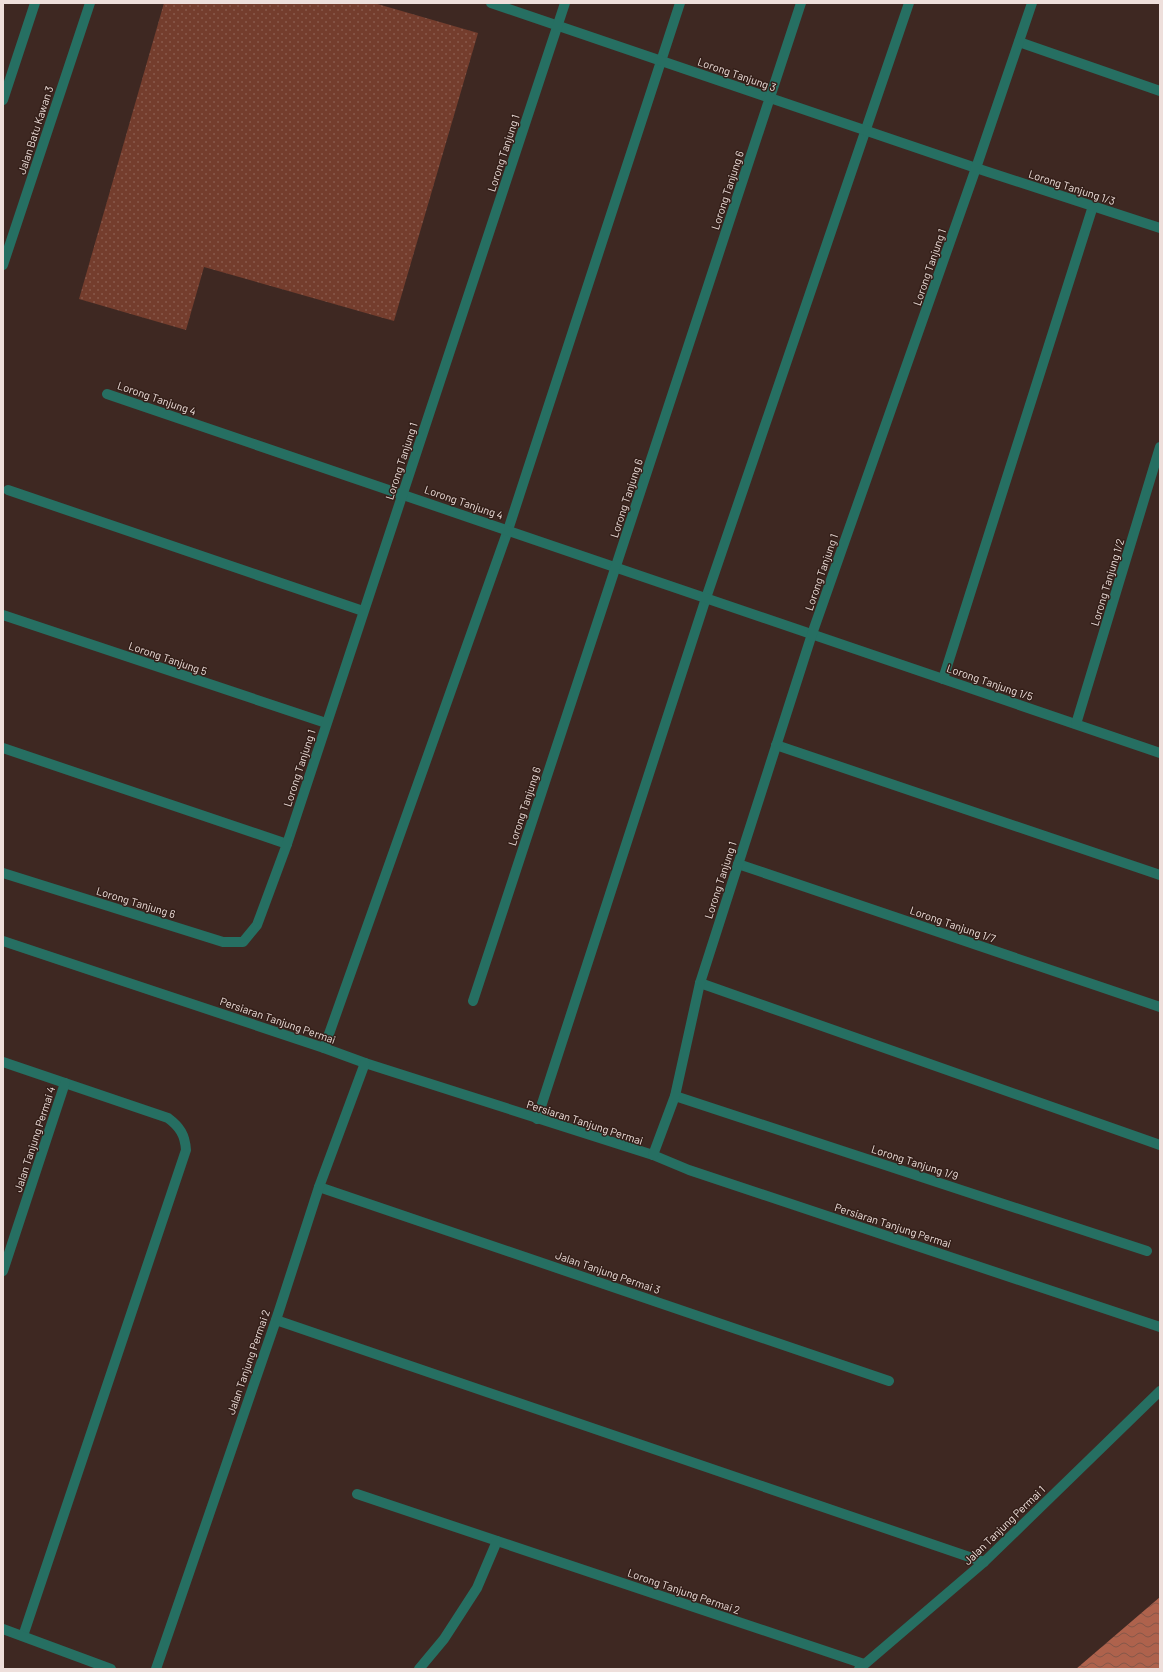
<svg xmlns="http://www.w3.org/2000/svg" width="1163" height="1672" viewBox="0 0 1163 1672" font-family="Barlow,sans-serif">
<defs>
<pattern id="green-dots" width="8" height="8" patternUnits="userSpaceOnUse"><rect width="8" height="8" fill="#743d2d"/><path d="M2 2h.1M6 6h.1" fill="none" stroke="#88594b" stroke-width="1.8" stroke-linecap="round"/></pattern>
<pattern id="water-waves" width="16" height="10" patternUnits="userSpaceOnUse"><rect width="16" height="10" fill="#ae624c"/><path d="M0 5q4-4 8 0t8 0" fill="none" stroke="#855648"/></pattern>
</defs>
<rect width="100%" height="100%" fill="#3e2822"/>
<!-- green -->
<polygon fill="url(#green-dots)" points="164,3 374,3 478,33 394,321 204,267 186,330 79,299"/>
<!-- water -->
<polygon fill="url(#water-waves)" points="1160,1597 1160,1669 1076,1669"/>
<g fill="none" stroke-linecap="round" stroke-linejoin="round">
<!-- lane -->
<g stroke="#266f62" stroke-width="10">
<polyline points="1019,42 1160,91"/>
<polyline points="8,490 363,611"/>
<polyline points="943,679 1093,206"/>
<polyline points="776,745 1160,875"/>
<polyline points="3,748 287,844"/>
<polyline points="700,983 1160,1145"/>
<polyline points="324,1048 508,530 680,3"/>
<path d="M3,1062L168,1118C180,1127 185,1135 186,1150L23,1636"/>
<polyline points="537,1119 706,598 909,3"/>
<polyline points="276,1320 984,1562"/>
</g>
<!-- street -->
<g stroke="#266f62" stroke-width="10">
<polyline points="491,3 976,168 1160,228"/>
<polyline points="3,100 35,3"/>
<polyline points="3,265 90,3"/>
<polyline points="107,394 1160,753"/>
<polyline points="3,615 326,723"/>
<polyline points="1076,724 1160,447"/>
<polyline points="738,864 1160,1007"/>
<polyline points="3,873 223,942 243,942 257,925 287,844 565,3"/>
<polyline points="3,941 324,1048 365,1063 653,1155 689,1170 1160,1327"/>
<polyline points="473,1001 801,3"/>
<polyline points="675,1096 1147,1251"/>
<polyline points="653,1155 675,1096 700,983 812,634 976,168 1032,3"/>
<polyline points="319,1187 889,1381"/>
<polyline points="3,1271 65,1083"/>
<polyline points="357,1494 864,1664"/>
<polyline points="3,1629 111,1669"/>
<polyline points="156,1669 276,1320 319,1187 365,1063"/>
<polyline points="419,1669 444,1639 477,1588 497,1541"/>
<polyline points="859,1669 984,1562 1160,1391"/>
</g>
</g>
<g text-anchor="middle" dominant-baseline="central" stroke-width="3" stroke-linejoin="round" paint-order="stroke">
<!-- street labels -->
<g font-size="11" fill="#eedfdb" stroke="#341f19">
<text transform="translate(737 74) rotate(19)">Lorong Tanjung 3</text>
<text transform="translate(35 130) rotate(-72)">Jalan Batu Kawan 3</text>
<text transform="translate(503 153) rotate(-72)">Lorong Tanjung 1</text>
<text transform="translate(1072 187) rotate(18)">Lorong Tanjung 1/3</text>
<text transform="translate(727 190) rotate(-72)">Lorong Tanjung 6</text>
<text transform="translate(929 267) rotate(-71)">Lorong Tanjung 1</text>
<text transform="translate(157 398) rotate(19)">Lorong Tanjung 4</text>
<text transform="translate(401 461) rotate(-72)">Lorong Tanjung 1</text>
<text transform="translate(626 498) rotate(-72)">Lorong Tanjung 6</text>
<text transform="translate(464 502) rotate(19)">Lorong Tanjung 4</text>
<text transform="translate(821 572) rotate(-71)">Lorong Tanjung 1</text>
<text transform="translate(1107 582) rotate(-73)">Lorong Tanjung 1/2</text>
<text transform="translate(168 658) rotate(19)">Lorong Tanjung 5</text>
<text transform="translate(990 682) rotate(19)">Lorong Tanjung 1/5</text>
<text transform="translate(299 768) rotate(-72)">Lorong Tanjung 1</text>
<text transform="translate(524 806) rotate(-72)">Lorong Tanjung 6</text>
<text transform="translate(720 880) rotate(-72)">Lorong Tanjung 1</text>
<text transform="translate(136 902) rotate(17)">Lorong Tanjung 6</text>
<text transform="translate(953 924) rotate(19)">Lorong Tanjung 1/7</text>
<text transform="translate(278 1020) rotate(19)">Persiaran Tanjung Permai</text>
<text transform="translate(585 1122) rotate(18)">Persiaran Tanjung Permai</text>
<text transform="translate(34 1139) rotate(-72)">Jalan Tanjung Permai 4</text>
<text transform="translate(915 1162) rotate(18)">Lorong Tanjung 1/9</text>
<text transform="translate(893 1225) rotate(18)">Persiaran Tanjung Permai</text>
<text transform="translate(608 1272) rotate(19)">Jalan Tanjung Permai 3</text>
<text transform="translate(248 1362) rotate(-71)">Jalan Tanjung Permai 2</text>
<text transform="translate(1004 1525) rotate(-44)">Jalan Tanjung Permai 1</text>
<text transform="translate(684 1591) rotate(19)">Lorong Tanjung Permai 2</text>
</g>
</g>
<!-- border -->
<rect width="1163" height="1672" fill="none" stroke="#eedfdb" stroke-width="8"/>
</svg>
